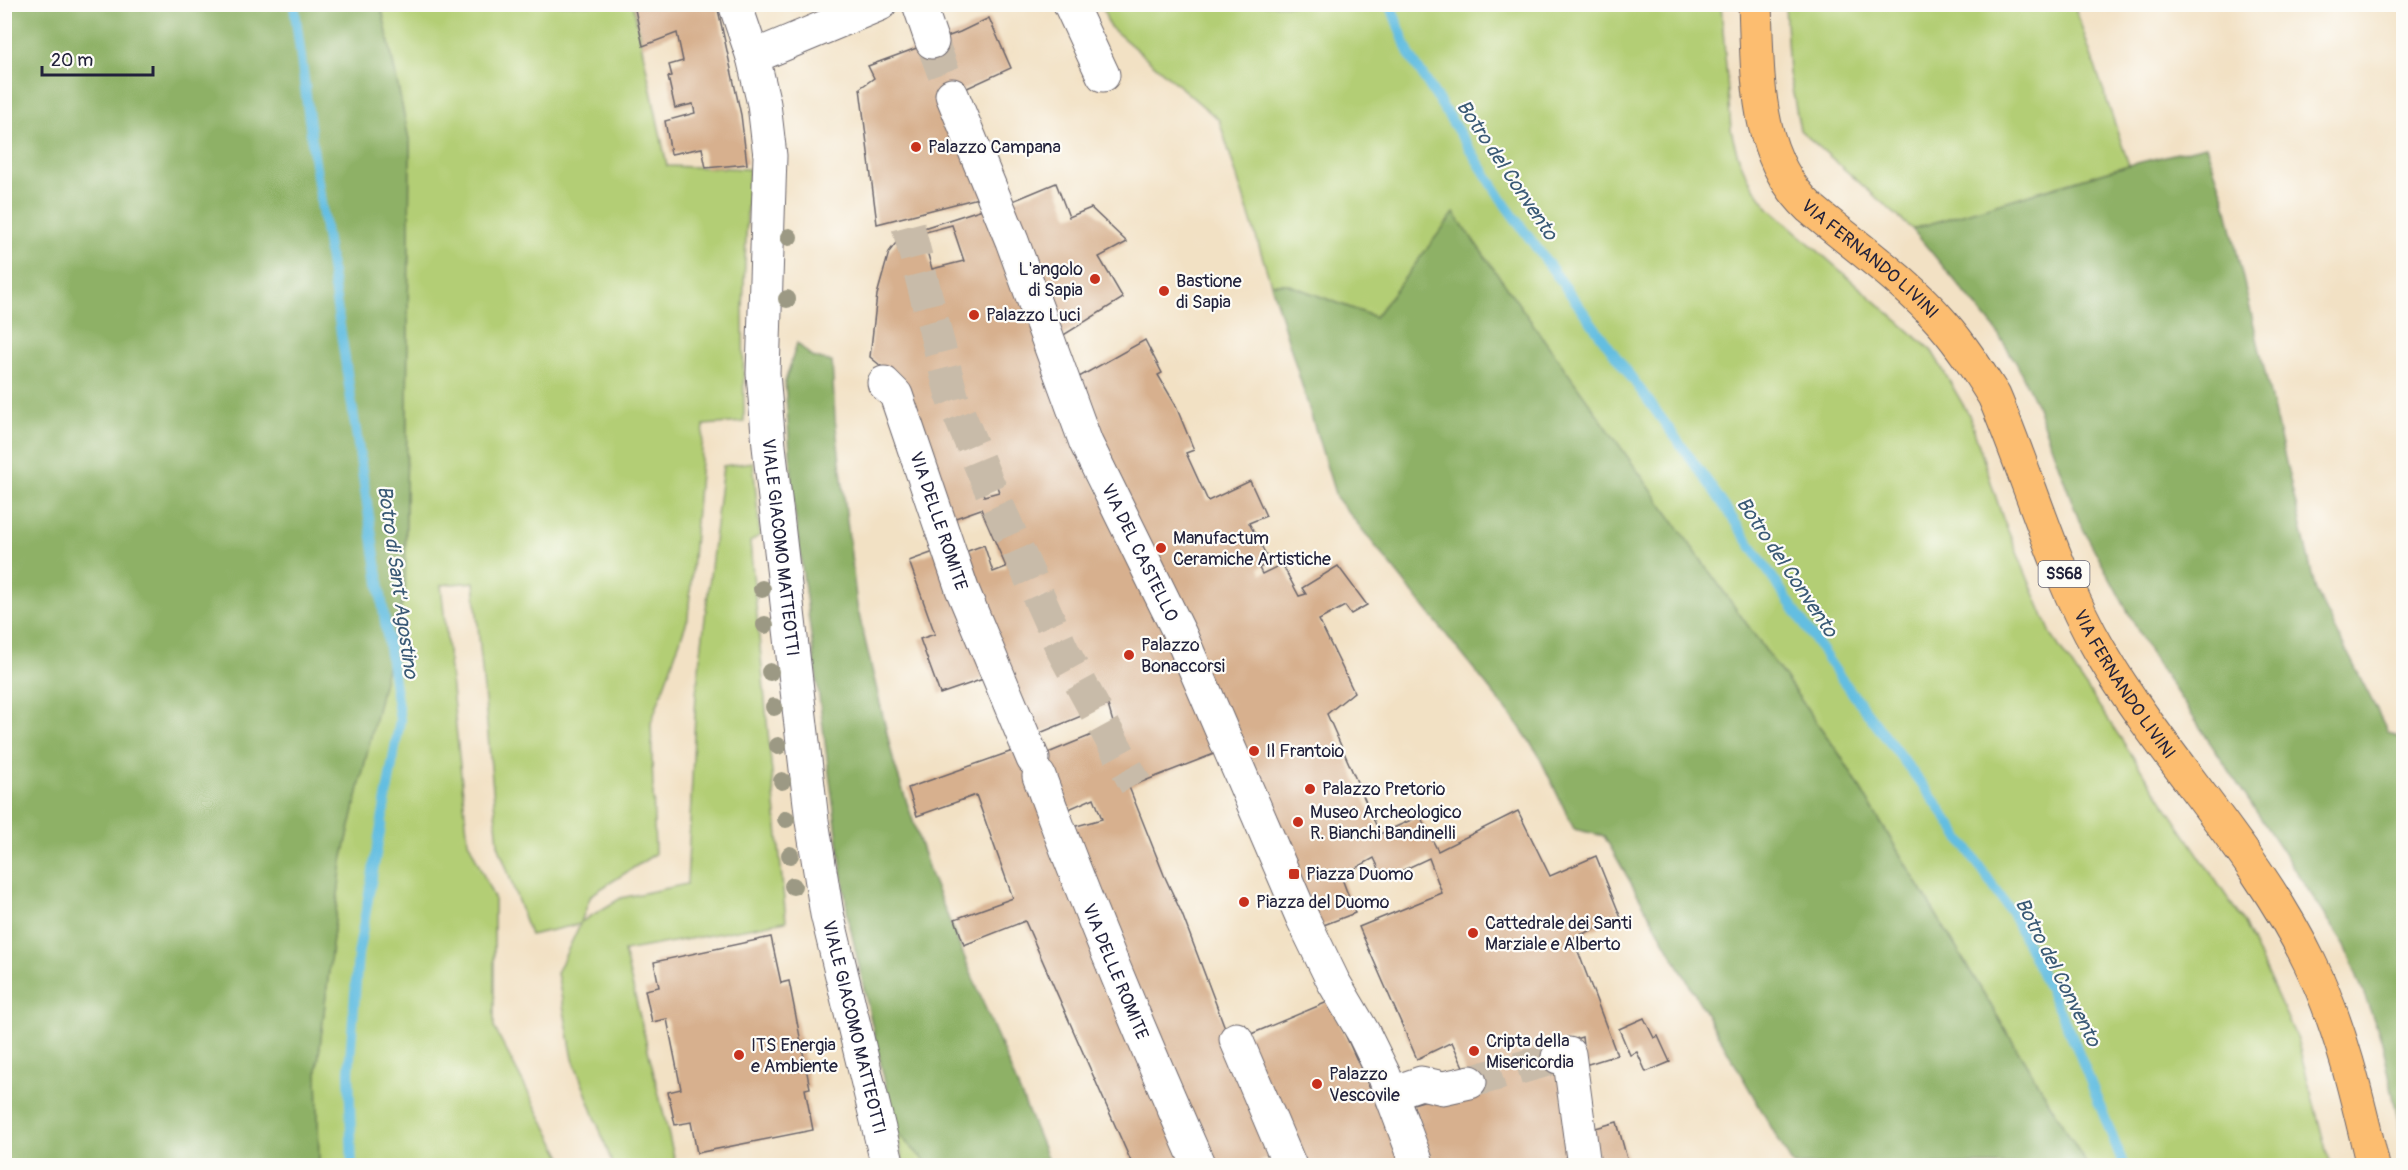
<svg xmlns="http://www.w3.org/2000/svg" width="2408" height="1170" viewBox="0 0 2408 1170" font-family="Pangolin,sans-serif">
<rect width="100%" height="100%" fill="#fdfcf7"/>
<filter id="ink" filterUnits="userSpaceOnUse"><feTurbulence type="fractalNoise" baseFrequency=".0167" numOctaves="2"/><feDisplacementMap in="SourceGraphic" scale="12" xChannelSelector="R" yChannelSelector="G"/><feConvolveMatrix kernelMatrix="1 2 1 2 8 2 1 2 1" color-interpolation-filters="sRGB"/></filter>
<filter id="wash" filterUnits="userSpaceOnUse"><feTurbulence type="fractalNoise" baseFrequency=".008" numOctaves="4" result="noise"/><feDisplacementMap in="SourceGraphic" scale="24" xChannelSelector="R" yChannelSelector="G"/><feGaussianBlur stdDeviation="1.35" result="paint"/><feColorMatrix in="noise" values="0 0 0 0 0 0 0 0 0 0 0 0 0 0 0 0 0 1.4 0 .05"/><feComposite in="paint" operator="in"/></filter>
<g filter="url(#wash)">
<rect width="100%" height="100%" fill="#f2e1c4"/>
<!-- green -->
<g fill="#b3ce74" stroke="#6a7858" stroke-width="1.5">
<polygon points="381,5 633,5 667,166 749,169 743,309 744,422 704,425 688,618 651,723 655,854 591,895 581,922 621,898 687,884 696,694 723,466 753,462 760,535 750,542 786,921 624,951 676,1165 613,1165 573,1059 557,973 580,924 530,935 498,844 474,582 441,585 468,841 494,898 494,1027 566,1165 319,1166 317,1071 342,861 405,589 410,144"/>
<path d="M1102,5H1721L1731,129C1737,161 1749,184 1769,208L1932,351L1969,415L2003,519L2052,636L2243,921L2297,1039L2330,1165H2087L1840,755L1454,214L1375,317L1287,284H1271L1219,120L1109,26Z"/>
<polygon points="1785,5 2074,5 2129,165 1912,229 1800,130 1789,73"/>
<polygon points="896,1132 929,1165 904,1165"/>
</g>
<!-- forest -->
<g fill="#8eb166" stroke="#586a50" stroke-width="1.5">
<polygon points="5,4 381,5 410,144 405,590 342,861 317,1071 319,1165 5,1165"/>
<polygon points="2206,146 2224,197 2316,591 2388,732 2403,740 2403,1145 2382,1041 2345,945 2149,651 2080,523 2035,402 2017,364 1995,329 1912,229 2129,165"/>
<polygon points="1454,213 1840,755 2087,1165 1793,1165 1604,836 1574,829 1537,752 1517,723 1336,497 1271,284 1287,284 1375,317"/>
<polygon points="797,343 812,357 832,362 835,419 857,606 894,763 931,876 1050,1165 929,1165 896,1132 848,917 794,506 785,382"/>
</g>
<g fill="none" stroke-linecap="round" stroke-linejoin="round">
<!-- stream -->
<g stroke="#63bee1" stroke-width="10">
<polyline points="294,4 314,156 400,720 358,955 349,1072 352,1166"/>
<polyline points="1390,4 1409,54 1506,206 1710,485 1837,673 1936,803 2013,915 2075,1043 2124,1166"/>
</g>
</g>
<g id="blocks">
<!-- building -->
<g fill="#d7b08e" fill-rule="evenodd">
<polygon points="634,5 717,5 741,115 747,164 706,168 702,148 671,154 665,121 695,113 693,104 675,108 668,77 672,76 669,65 683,61 677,33 643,46"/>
<polygon points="989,18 1011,68 952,95 986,196 877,224 860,88 874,78 868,66 960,32"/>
<polygon points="1056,183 1069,217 1091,208 1127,242 1099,257 1123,298 1059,338 1008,203"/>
<path d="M992,206L1017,271L1070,434L1083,464L1105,502L1136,574L1198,694L1219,752L1129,787L1164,875L1182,914L1230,1041L1261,1112L1272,1155L1253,1166H1208L1193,1139L1176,1090L1147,1033L1110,941L1069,828L1102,819L1094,798L1069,809L1054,771L1032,778L1078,904L1191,1166H1133L1025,921L964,945L955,919L1013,898L976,795L917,816L908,788L1021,748L1026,762L1114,726L1108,705L1035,735L994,638L991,639L957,555L984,545L993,572L1006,567L981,509L947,521L898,380L870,357L877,295L889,252L902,235ZM952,225L964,261L932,269L922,233ZM989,464L999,492L984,496L975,469ZM1046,598L1055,608L1059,616L1045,621L1038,602Z"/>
<polygon points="1145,340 1162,373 1158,375 1175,404 1194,450 1186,453 1208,501 1250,481 1266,516 1249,523 1270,562 1259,568 1262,574 1282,564 1299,596 1306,594 1302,588 1338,566 1367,605 1351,614 1345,606 1319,620 1354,692 1327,714 1380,834 1420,816 1438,851 1518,811 1550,876 1596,856 1621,918 1573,938 1617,1055 1585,1065 1582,1037 1555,1045 1573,1166 1433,1166 1413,1104 1472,1087 1452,1042 1417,1059 1359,927 1442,893 1429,858 1384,879 1374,858 1341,876 1355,913 1321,926 1070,382"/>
<polygon points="942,549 989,677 940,694 920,639 935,634 909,561"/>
<polygon points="771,937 781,983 789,981 810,1088 805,1089 813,1130 697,1153 691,1122 675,1125 668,1092 681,1089 667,1019 652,1022 645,990 659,987 654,962"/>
<polygon points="1330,1001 1405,1166 1303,1166 1244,1037"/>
<polygon points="1644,1018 1654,1038 1658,1036 1670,1062 1646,1072 1637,1052 1630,1055 1619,1029"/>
<polygon points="1617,1122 1629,1166 1597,1166 1592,1129"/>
</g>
</g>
</g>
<g filter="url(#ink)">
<use href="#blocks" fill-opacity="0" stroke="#6b656b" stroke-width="1.5"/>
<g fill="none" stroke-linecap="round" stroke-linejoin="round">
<!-- minor-tunnel -->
<g stroke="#c8bba9" stroke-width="33" stroke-dasharray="33 16" stroke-linecap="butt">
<polyline points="932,42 952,95"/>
<polyline points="908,226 953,400 986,479 1063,651 1136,785"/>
<polyline points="1470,1082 1558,1057"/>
</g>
<defs>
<g id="minor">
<path id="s1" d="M735,4L753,57L764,104L770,156L763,373L769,446L812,821L827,914L888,1166"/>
<polyline points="919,4 932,42"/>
<polyline points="1070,4 1103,75"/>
<polyline points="753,57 880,4"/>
<path id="s2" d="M952,95L1012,241L1086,443L1180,634L1303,919L1333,981L1363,1032L1384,1075L1418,1166"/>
<path id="s3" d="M884,383L896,395L962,589L1033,759"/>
<path id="s4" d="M1039,776C1087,908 1142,1037 1199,1166"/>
<polyline points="1236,1039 1290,1166"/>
<polyline points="1558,1057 1569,1054 1584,1166"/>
<polyline points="1392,1093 1421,1083 1443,1088 1470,1082"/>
</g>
<g id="major">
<path id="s5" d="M1755,4C1758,76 1754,155 1810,208C1855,246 1905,280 1943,324C1963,347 1978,371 1994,396C2030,480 2054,572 2100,651C2163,759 2255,849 2310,963C2341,1027 2357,1097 2373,1166"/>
</g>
</defs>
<!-- minor casing -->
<use href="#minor" stroke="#6b656b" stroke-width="35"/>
<!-- major casing -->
<use href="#major" stroke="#6b656b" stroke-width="35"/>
<!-- minor -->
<use href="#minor" stroke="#fff" stroke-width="33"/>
<!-- major -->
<use href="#major" stroke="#fcbd6f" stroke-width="33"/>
</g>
<!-- trees -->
<g fill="#9c9984">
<circle cx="789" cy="237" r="9"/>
<circle cx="787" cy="299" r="9"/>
<circle cx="762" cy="589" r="9"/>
<circle cx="765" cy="625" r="9"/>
<circle cx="770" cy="672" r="9"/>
<circle cx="774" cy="707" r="9"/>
<circle cx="778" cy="746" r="9"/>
<circle cx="782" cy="781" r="9"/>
<circle cx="786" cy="819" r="9"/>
<circle cx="790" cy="855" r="9"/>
<circle cx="793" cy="886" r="9"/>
</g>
</g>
<!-- markers -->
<g fill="#c8321e" stroke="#fdfcf7" stroke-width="2">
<circle cx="916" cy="147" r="6"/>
<circle cx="1095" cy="279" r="6"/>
<circle cx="1164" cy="291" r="6"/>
<circle cx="974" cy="315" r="6"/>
<circle cx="1161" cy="548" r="6"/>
<circle cx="1129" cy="655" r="6"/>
<circle cx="1254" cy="751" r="6"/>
<circle cx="1310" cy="789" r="6"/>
<circle cx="1298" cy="822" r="6"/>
<rect x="1288" y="868" width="12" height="12" rx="3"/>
<circle cx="1244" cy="902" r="6"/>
<circle cx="1473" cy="933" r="6"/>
<circle cx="1474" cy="1051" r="6"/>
<circle cx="739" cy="1055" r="6"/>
<circle cx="1317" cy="1084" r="6"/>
</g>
<g text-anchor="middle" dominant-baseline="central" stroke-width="4.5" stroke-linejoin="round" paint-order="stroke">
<!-- shield labels -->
<rect fill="#fdfcf7" stroke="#646373" stroke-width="1.5" x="2038.5" y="561" width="51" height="26" rx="4.5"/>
<g font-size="16" font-weight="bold" fill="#22223b">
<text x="2064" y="574">SS68</text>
</g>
<!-- poi labels -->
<g font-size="18" fill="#22223b" stroke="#fdfcf7" text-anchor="start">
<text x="928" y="147">Palazzo Campana</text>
<text x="1083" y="269" text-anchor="end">L'angolo<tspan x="1083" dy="21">di Sapia</tspan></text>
<text x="1176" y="281">Bastione<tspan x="1176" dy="21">di Sapia</tspan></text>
<text x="986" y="315">Palazzo Luci</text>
<text x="1173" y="538">Manufactum<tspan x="1173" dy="21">Ceramiche Artistiche</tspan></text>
<text x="1141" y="645">Palazzo<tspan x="1141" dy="21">Bonaccorsi</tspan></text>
<text x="1266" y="751">Il Frantoio</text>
<text x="1322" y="789">Palazzo Pretorio</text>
<text x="1310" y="812">Museo Archeologico<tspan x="1310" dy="21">R. Bianchi Bandinelli</tspan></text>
<text x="1306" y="874">Piazza Duomo</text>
<text x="1256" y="902">Piazza del Duomo</text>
<text x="1485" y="923">Cattedrale dei Santi<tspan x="1485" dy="21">Marziale e Alberto</tspan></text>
<text x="1486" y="1041">Cripta della<tspan x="1486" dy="21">Misericordia</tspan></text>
<text x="751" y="1045">ITS Energia<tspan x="751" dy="21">e Ambiente</tspan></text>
<text x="1329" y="1074">Palazzo<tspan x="1329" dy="21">Vescovile</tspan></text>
</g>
<!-- street labels -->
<g font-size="18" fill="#22223b" stroke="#fdfcf7">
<text stroke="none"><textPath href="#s5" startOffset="296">VIA FERNANDO LIVINI</textPath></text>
<text stroke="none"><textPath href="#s3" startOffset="150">VIA DELLE ROMITE</textPath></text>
<text stroke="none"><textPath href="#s1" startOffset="549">VIALE GIACOMO MATTEOTTI</textPath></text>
<text stroke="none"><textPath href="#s2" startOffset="495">VIA DEL CASTELLO</textPath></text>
<text stroke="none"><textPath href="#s5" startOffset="800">VIA FERNANDO LIVINI</textPath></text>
<text stroke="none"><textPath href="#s4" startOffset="210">VIA DELLE ROMITE</textPath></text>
<text stroke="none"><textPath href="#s1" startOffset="1035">VIALE GIACOMO MATTEOTTI</textPath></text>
</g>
<!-- water labels -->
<g font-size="20" font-style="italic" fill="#395975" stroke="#fdfcf7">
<text transform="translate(1507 170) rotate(56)">Botro del Convento</text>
<text transform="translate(1787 567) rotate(56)">Botro del Convento</text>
<text transform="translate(398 582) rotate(82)">Botro di Sant' Agostino</text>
<text transform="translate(2058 972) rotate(63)">Botro del Convento</text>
</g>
</g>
<!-- margin -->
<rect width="2408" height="1170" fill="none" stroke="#fdfcf7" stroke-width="24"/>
<!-- scale -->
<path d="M42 66v9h111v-9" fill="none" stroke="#22223b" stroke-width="3"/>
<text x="51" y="66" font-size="18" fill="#22223b" stroke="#fdfcf7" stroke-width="4.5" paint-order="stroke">20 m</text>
</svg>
